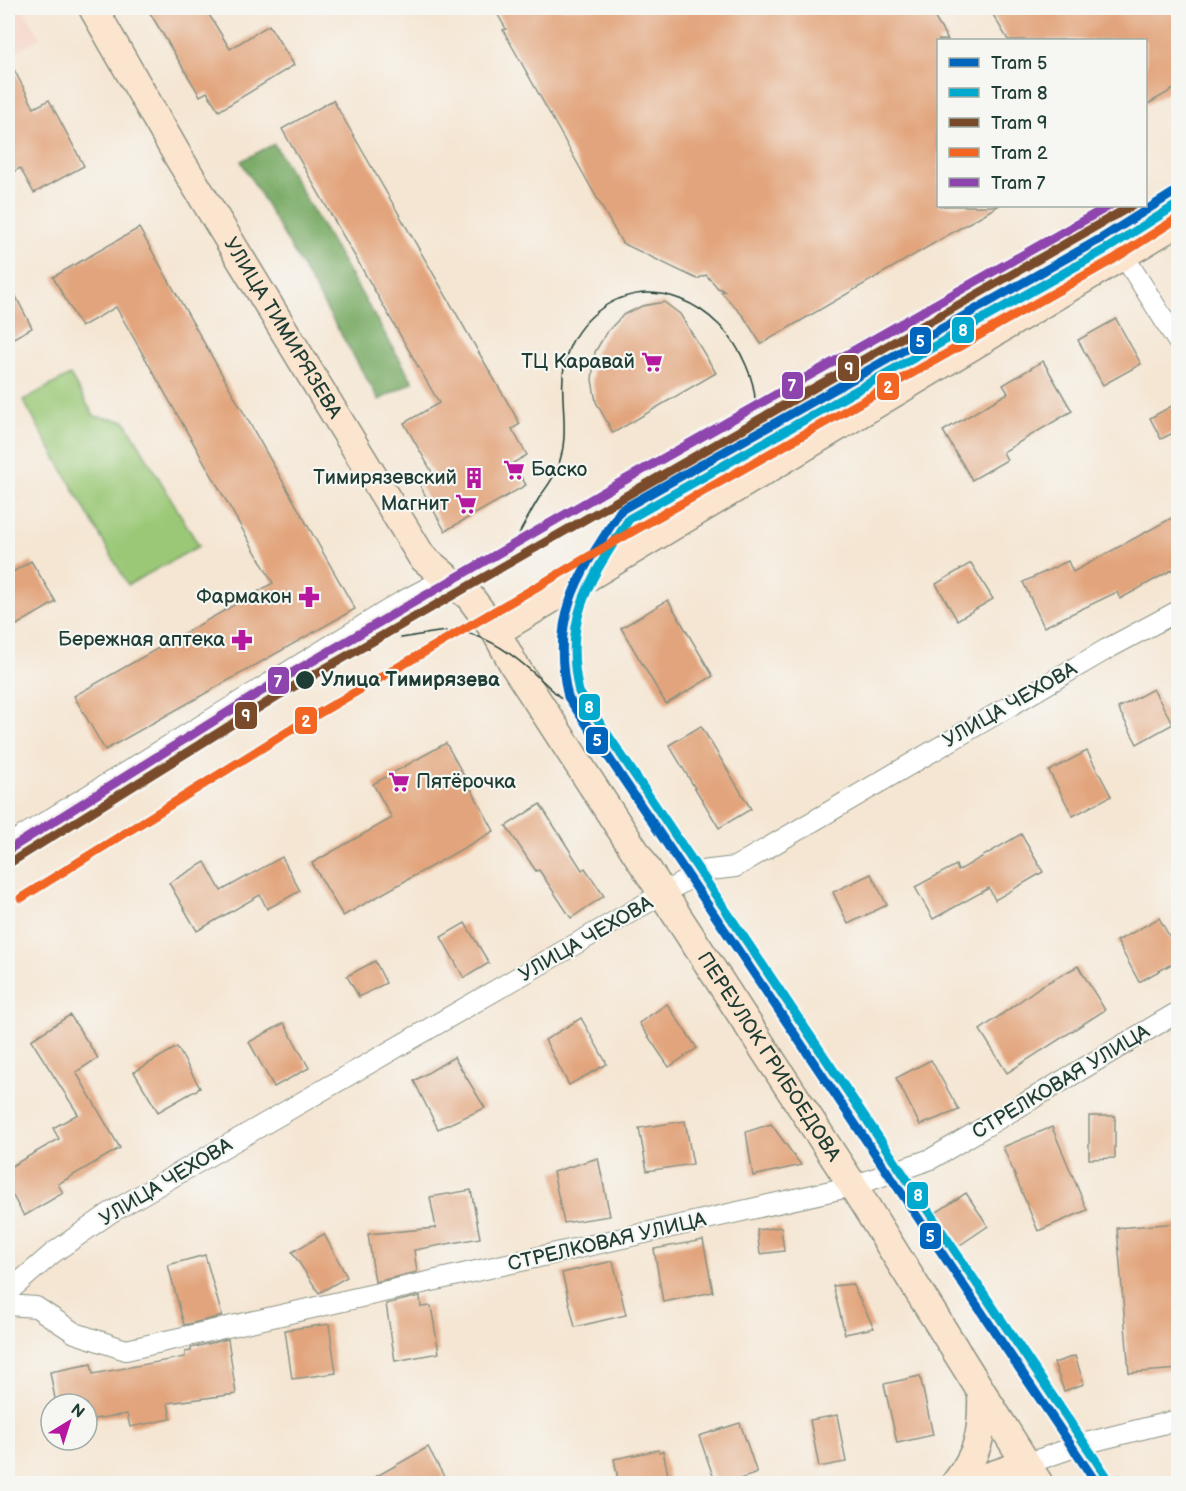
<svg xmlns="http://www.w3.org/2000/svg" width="1186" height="1491" viewBox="0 0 1186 1491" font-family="'Balsamiq Sans',sans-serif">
<rect width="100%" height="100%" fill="#f6f6f2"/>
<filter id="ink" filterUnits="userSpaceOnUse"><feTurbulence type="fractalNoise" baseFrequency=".0167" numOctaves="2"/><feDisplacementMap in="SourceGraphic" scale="12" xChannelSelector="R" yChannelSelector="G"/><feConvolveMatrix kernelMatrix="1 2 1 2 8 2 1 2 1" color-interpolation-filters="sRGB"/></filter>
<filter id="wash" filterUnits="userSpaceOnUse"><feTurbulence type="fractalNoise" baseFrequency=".008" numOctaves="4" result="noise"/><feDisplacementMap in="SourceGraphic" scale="24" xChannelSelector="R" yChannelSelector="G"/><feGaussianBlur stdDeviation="1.35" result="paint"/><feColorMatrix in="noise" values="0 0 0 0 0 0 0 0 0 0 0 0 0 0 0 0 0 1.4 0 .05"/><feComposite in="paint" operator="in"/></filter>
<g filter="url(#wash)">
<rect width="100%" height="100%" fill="#f5e6d3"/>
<!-- built -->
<g fill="#f6d2c4">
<polygon points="8,8 22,8 41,38 8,56"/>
<polygon points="459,8 487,8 466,19"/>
</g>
<!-- green -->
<polygon fill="#9ac876" stroke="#5c8255" stroke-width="1.5" points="70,375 94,416 125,421 199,546 128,585 23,400"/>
<!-- forest -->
<polygon fill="#7bac67" stroke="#4d744e" stroke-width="1.5" points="274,144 413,382 379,400 241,161"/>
<g id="blocks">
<!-- building -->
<g fill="#e2a47b">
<polygon points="147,8 205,8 230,49 269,25 294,65 219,111 207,92 200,96"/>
<polygon points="494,8 929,8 948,40 939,40 939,206 998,206 761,344 744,317 721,292 725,291 718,288 706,275 697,279 622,243 503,30 506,29"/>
<polygon points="989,8 1179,8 1179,86 1146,105 1146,40 1008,40"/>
<polygon points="8,58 34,108 49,100 84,166 34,193 20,168 8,175"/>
<polygon points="333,100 520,424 512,429 527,455 513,463 526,485 445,531 418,482 433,474 404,423 439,403 282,129"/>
<polygon points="139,228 355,609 105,750 74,696 273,583 116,307 81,327 53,277"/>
<polygon points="8,281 32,328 8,341"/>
<polygon points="664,302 680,314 716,373 613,433 596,402 592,380 595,352 606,333 623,315 642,306"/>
<polygon points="1116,319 1141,364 1103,385 1078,340"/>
<polygon points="1043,361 1072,411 1003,452 1007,460 972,480 943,431 1008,393 1003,385"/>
<polygon points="1179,402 1179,430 1161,439 1150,418"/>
<polygon points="1179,514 1179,566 1120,599 1117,592 1044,627 1023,582 1068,561 1073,572"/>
<polygon points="31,561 56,602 8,630 8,575"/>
<polygon points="971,563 993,599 957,620 936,584"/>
<polygon points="668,600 713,676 666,704 621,628"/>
<polygon points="1153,689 1173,724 1137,744 1118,708"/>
<polygon points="701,726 751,809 719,828 669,745"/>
<polygon points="446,743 494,831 343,916 312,863 392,818 373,784"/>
<polygon points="1087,751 1111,796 1073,816 1049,771"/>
<polygon points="540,804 582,870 585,868 604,896 571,918 539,870 536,871 506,826"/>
<polygon points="1021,834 1043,872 995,900 989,888 933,919 915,887 956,865 958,871"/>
<polygon points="282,857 300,891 267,909 260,895 197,931 169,883 205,862 221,891"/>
<polygon points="871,874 887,905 848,924 833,892"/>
<polygon points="1159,918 1179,953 1179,960 1139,982 1117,941"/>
<polygon points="465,923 489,963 464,978 441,937"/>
<polygon points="375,961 386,983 359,997 347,976"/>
<polygon points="1078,966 1105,1010 1007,1073 980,1030 1041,986"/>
<polygon points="667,1004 697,1048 669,1067 639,1023"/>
<polygon points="70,1015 98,1058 76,1072 120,1148 58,1184 63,1193 24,1216 8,1187 8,1168 59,1139 53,1128 78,1114 31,1040"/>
<polygon points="581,1018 607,1064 569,1085 545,1040"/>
<polygon points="284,1023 309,1068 274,1087 249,1042"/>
<polygon points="177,1047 200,1088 158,1112 134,1072"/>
<polygon points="454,1057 485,1108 438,1129 414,1081"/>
<polygon points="931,1060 959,1110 920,1125 896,1078"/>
<polygon points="1089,1116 1115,1116 1115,1158 1089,1159"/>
<polygon points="685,1121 693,1164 647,1171 639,1128"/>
<polygon points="771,1124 801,1165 753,1176 746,1132"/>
<polygon points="1052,1127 1087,1210 1038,1231 1003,1147"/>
<polygon points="598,1158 610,1216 564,1223 553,1172"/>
<polygon points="471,1190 480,1238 414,1250 417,1272 375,1282 368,1234 436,1228 430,1197"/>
<polygon points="966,1193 988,1226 957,1247 934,1214"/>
<polygon points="1179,1223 1179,1369 1129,1373 1117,1228"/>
<polygon points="781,1227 784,1251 760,1254 757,1230"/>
<polygon points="324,1234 347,1277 319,1293 292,1252"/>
<polygon points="703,1240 713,1292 663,1302 654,1249"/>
<polygon points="205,1255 222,1316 184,1325 168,1265"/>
<polygon points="613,1261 626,1315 575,1327 562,1273"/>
<polygon points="852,1284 874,1328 845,1334 833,1286"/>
<polygon points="420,1296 421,1307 431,1306 439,1353 395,1361 386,1304"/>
<polygon points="329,1324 336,1373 292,1379 285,1330"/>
<polygon points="228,1339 236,1394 168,1403 171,1419 130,1427 127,1414 87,1420 87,1404 56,1404 50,1372 91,1364 93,1374 185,1357 185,1352 191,1351 191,1348"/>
<polygon points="1075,1356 1084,1384 1064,1391 1054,1363"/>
<polygon points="920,1376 933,1435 897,1443 884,1384"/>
<polygon points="837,1415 846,1462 819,1467 810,1420"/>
<polygon points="740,1423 757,1473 726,1484 716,1484 699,1436"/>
<polygon points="428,1447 448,1484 363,1484"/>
<polygon points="658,1450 659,1452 663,1451 670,1484 619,1484 614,1459"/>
</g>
</g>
</g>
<g filter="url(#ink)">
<use href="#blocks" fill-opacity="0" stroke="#8a9284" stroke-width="1.5"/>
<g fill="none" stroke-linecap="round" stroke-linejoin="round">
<defs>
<g id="street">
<polyline points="1124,256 1178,342"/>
<polyline points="8,845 401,602 446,578"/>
<polyline points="8,1292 53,1253 110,1213 702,871 735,867 1107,649 1178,611"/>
<polyline points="8,1305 36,1307 75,1333 126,1350 853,1186 931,1159 1178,1012"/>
<polyline points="1026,1464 1086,1443 1178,1420"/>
</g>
<g id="secondary">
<path id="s1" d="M93,8L179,158L422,557L470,597L496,632L514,665L853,1186L1039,1484"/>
<polyline points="496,632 1178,222"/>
<path d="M955,1484C979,1453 983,1433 982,1394"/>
<polyline points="966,1484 1026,1464"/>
</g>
</defs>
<!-- street casing -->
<use href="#street" stroke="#8a9284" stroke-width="22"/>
<!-- secondary casing -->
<use href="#secondary" stroke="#8a9284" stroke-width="31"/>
<!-- street -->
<use href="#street" stroke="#fff" stroke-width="20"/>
<!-- secondary -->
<use href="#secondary" stroke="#fce5cf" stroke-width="28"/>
<!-- tram -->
<g stroke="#1f3d34" stroke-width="1.5">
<polyline points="811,386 820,366 848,347 1035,242 1052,234 1069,240"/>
<path d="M506,558C517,538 527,518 539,498C545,489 552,481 556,471C580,419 538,366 592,316C647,266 721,305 746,365C753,381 758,402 753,419C750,427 743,435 739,443"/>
<path d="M401,638C418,636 435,631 451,631C495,632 534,673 563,700"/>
</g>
<defs>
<path id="tram-1" d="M1097,1484L568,697C549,615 578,576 621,510L1102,238L1178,190"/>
<path id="tram-2" d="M1107,1477L579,692C562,617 590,580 629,519L1108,248L1178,204"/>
<polyline id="tram-3" points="8,864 279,695 1131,206"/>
<polyline id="tram-4" points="21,898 297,726 633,531 1114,259 1178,218"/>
<polyline id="tram-5" points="8,850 273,684 609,489 1109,206"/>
</defs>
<!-- tram-1 casing -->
<use href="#tram-1" stroke="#f6f6f2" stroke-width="14"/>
<!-- tram-2 casing -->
<use href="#tram-2" stroke="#f6f6f2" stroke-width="14"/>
<!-- tram-3 casing -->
<use href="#tram-3" stroke="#f6f6f2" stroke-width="14"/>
<!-- tram-4 casing -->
<use href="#tram-4" stroke="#f6f6f2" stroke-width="14"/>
<!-- tram-5 casing -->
<use href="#tram-5" stroke="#f6f6f2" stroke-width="14"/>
<!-- tram-1 -->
<use href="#tram-1" stroke="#0065bd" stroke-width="9"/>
<!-- tram-2 -->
<use href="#tram-2" stroke="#00a9ce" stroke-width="9"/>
<!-- tram-3 -->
<use href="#tram-3" stroke="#7a4b2a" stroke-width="9"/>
<!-- tram-4 -->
<use href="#tram-4" stroke="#f26522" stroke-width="9"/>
<!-- tram-5 -->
<use href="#tram-5" stroke="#8e44ad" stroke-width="9"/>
</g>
</g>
<!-- icons -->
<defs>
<symbol id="supermarket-bare" viewBox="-9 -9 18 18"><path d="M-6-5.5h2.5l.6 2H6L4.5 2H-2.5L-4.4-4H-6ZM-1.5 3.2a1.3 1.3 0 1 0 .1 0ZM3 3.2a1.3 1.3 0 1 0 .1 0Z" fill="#b5179e" stroke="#f6f6f2" stroke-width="2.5" paint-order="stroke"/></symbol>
<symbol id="building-bare" viewBox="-9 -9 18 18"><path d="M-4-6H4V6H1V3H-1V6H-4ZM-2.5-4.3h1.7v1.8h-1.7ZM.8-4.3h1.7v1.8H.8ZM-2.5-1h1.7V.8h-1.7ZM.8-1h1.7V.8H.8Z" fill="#b5179e" stroke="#f6f6f2" stroke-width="2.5" paint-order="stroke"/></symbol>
<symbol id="pharmacy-bare" viewBox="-9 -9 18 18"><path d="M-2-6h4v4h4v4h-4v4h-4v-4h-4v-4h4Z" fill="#b5179e" stroke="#f6f6f2" stroke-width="2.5" paint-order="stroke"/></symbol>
</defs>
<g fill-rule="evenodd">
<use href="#supermarket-bare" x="637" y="347" width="30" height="30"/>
<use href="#supermarket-bare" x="499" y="455" width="30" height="30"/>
<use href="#building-bare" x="459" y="463" width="30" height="30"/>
<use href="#supermarket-bare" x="451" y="489" width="30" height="30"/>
<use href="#pharmacy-bare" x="294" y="582" width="30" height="30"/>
<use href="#pharmacy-bare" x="227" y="625" width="30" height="30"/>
<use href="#supermarket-bare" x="384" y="767" width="30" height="30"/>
</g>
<!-- markers -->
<circle fill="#1f3d34" stroke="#f6f6f2" stroke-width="2" cx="305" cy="680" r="10"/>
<g text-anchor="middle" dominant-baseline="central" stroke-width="4.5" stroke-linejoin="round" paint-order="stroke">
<!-- street labels -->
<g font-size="20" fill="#1f3d34" stroke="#f6f6f2">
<text stroke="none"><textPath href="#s1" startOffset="372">УЛИЦА ТИМИРЯЗЕВА</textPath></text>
<text transform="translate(1010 705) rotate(-30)">УЛИЦА ЧЕХОВА</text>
<text transform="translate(586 939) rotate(-30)">УЛИЦА ЧЕХОВА</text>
<text stroke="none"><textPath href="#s1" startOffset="1251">ПЕРЕУЛОК ГРИБОЕДОВА</textPath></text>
<text transform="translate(1061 1082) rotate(-31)">СТРЕЛКОВАЯ УЛИЦА</text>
<text transform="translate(166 1182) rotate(-31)">УЛИЦА ЧЕХОВА</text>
<text transform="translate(607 1242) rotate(-13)">СТРЕЛКОВАЯ УЛИЦА</text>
</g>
<!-- poi labels -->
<g font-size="20" fill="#1f3d34" stroke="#f6f6f2" text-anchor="end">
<text x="635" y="362">ТЦ Каравай</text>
<text x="531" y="470" text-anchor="start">Баско</text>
<text x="457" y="478">Тимирязевский</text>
<text x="449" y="504">Магнит</text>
<text x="292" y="597">Фармакон</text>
<text x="225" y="640">Бережная аптека</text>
<text x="416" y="782" text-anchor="start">Пятёрочка</text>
</g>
<!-- stop labels -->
<g font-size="20" font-weight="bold" fill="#1f3d34" stroke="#f6f6f2" text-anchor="start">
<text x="321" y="680">Улица Тимирязева</text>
</g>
</g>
<g stroke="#f6f6f2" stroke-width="2">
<rect x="951" y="316" width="24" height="28" rx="6" fill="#00a9ce"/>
<rect x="909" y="326" width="23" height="29" rx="6" fill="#0065bd"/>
<rect x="837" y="354" width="23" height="28" rx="6" fill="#7a4b2a"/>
<rect x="781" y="371" width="23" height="29" rx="6" fill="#8e44ad"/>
<rect x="876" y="372" width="24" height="29" rx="6" fill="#f26522"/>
<rect x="267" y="666" width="23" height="29" rx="6" fill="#8e44ad"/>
<rect x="578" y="693" width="23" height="28" rx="6" fill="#00a9ce"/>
<rect x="234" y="701" width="24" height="29" rx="6" fill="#7a4b2a"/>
<rect x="294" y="706" width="24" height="29" rx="6" fill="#f26522"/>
<rect x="585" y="726" width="24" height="29" rx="6" fill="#0065bd"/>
<rect x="906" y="1181" width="23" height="29" rx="6" fill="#00a9ce"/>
<rect x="919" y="1222" width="23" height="28" rx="6" fill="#0065bd"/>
</g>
<g font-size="16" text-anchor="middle" font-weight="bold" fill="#fff">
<text x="963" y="336">8</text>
<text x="920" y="347">5</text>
<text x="849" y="374">9</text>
<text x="792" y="391">7</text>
<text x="888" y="393">2</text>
<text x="278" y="687">7</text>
<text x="589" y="713">8</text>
<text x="246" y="721">9</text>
<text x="306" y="727">2</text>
<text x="597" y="746">5</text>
<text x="918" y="1201">8</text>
<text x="930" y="1242">5</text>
</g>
<!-- margin -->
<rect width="1186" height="1491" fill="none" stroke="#f6f6f2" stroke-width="30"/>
<!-- legend -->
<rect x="937" y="39" width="210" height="168" fill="#f6f6f2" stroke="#a0aca6" stroke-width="1.5"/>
<rect x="949" y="58" width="30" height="9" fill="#0065bd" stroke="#a0aca6" stroke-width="1.5"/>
<text x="991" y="69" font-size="18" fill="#1f3d34">Tram 5</text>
<rect x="949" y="88" width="30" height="9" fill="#00a9ce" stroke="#a0aca6" stroke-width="1.5"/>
<text x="991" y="99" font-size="18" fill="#1f3d34">Tram 8</text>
<rect x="949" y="118" width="30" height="9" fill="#7a4b2a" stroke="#a0aca6" stroke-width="1.5"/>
<text x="991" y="129" font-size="18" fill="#1f3d34">Tram 9</text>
<rect x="949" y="148" width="30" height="9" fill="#f26522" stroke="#a0aca6" stroke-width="1.5"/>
<text x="991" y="159" font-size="18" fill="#1f3d34">Tram 2</text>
<rect x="949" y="178" width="30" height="9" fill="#8e44ad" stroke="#a0aca6" stroke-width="1.5"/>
<text x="991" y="189" font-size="18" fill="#1f3d34">Tram 7</text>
<!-- north arrow -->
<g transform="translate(69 1422) rotate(38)"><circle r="28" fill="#f6f6f2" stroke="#a0aca6" stroke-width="1.5"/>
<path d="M0-4.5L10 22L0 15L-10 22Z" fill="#b5179e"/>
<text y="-9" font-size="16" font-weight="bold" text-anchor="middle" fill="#1f3d34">N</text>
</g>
</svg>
